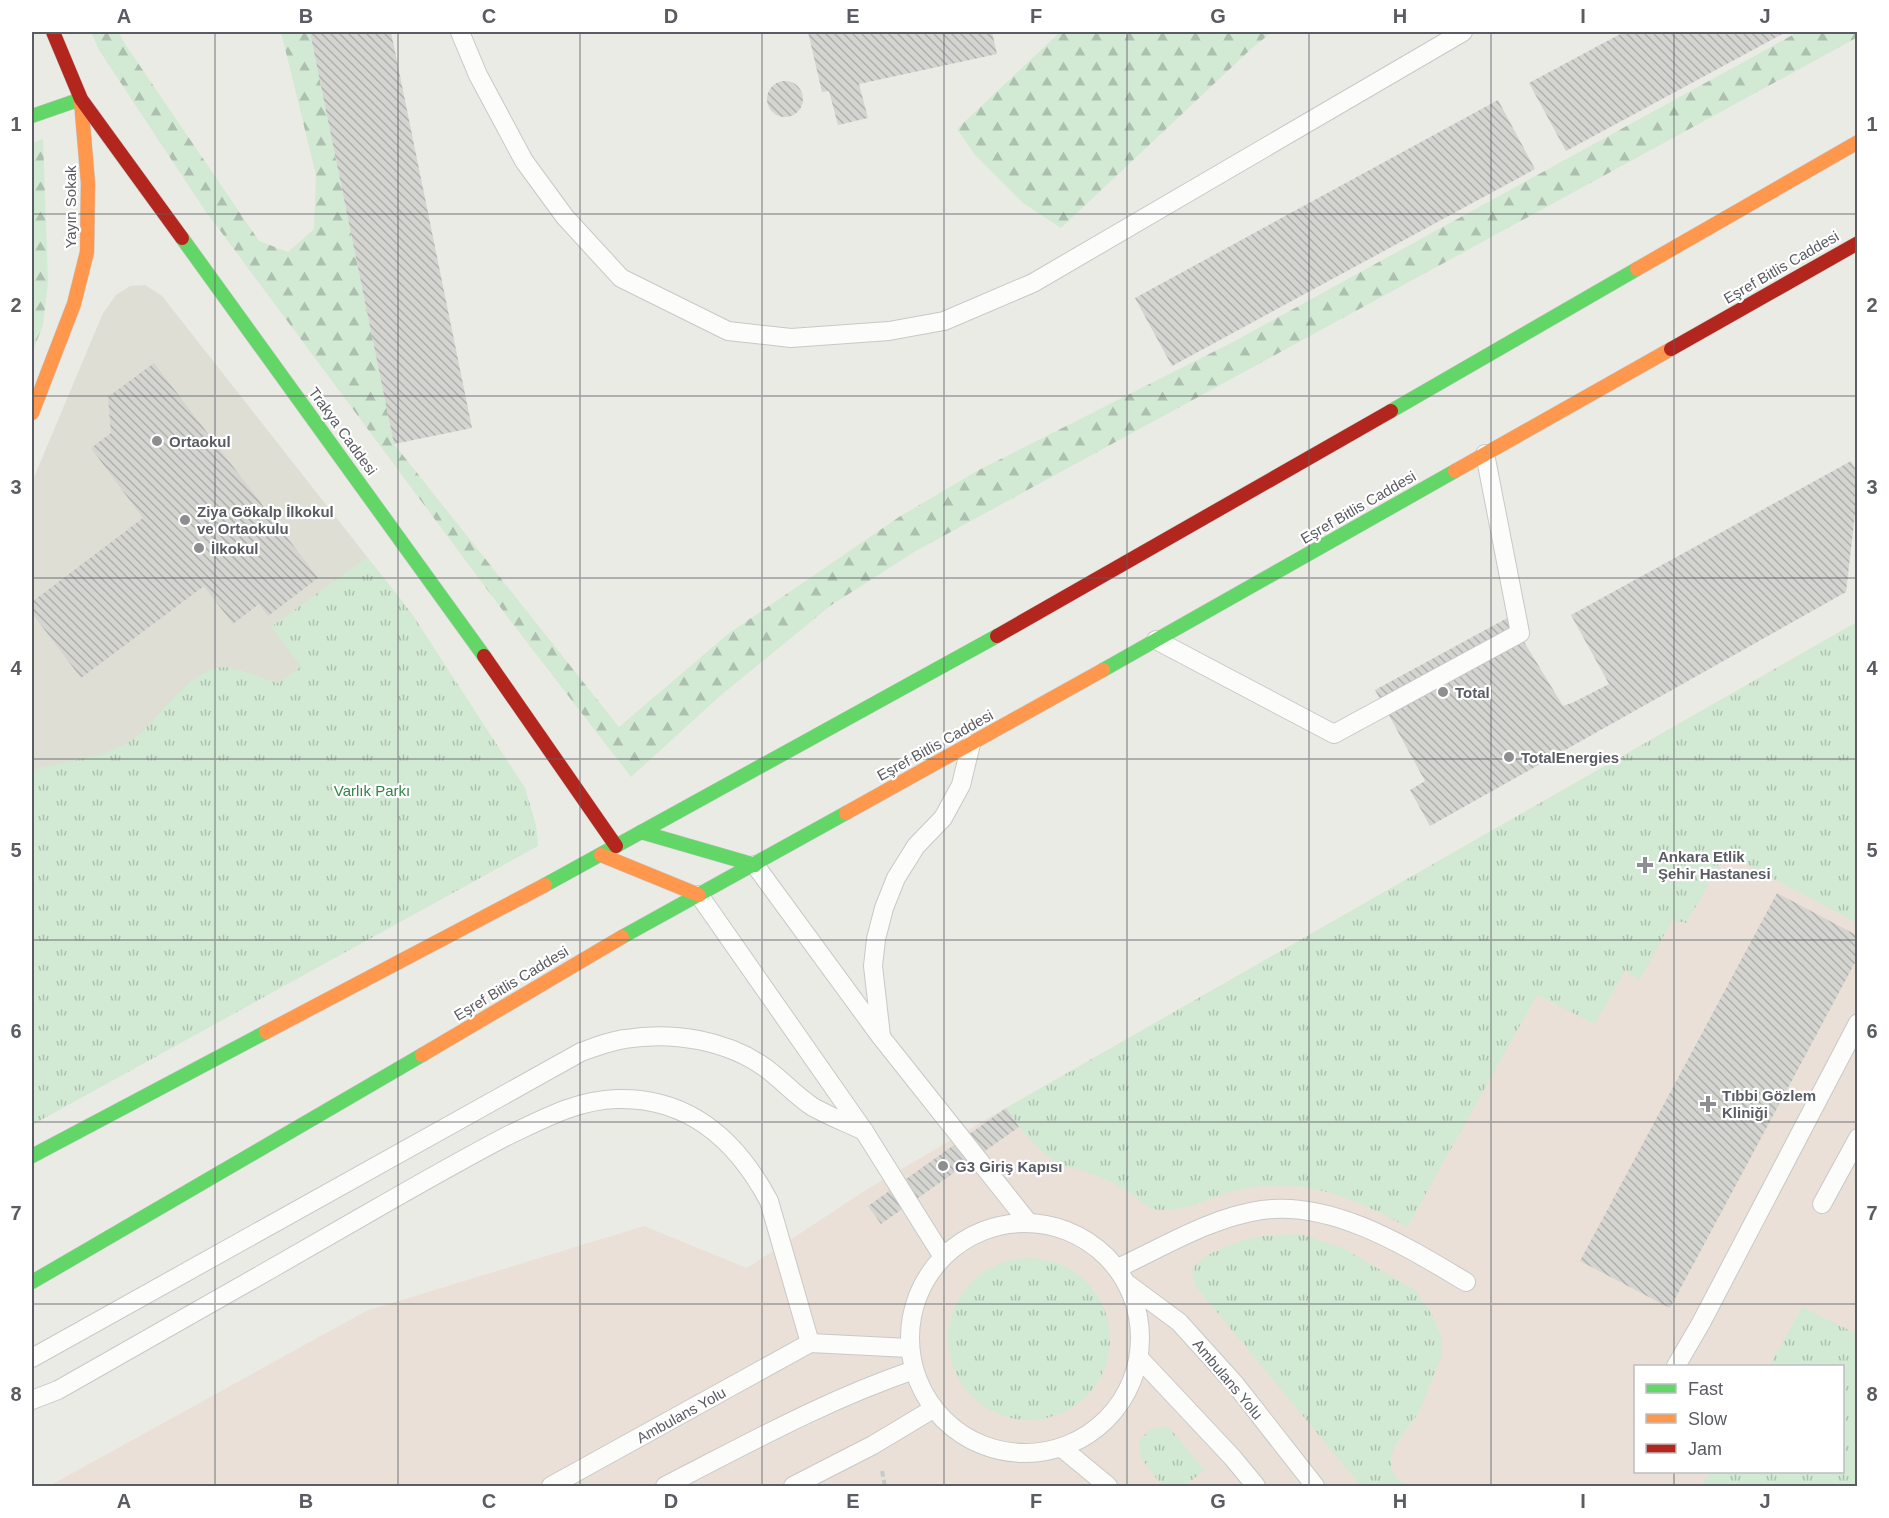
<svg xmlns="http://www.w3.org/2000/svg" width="1889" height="1518" viewBox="0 0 1889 1518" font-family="Helvetica,sans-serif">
<defs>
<pattern id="grass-tufts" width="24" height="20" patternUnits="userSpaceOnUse" patternTransform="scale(1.5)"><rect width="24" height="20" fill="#d2e9d3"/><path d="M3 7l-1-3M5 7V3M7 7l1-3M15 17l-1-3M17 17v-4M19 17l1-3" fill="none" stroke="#adc0af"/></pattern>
<pattern id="forest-firs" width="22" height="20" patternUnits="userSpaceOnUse" patternTransform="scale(1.5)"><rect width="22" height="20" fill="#d2e9d3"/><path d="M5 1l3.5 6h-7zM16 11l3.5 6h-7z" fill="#adc0af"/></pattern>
<pattern id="building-back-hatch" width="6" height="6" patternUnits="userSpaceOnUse" patternTransform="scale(1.5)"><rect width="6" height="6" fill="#d4d4d0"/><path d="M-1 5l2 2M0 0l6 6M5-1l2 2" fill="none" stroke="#afafac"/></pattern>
</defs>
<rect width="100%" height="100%" fill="#ebebe5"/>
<!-- education -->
<polygon fill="#deded4" points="145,285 162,296 412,614 32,810 32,482 103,313 116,295 130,286"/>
<!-- medical -->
<path fill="#ebe0d8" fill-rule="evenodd" d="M1857,622V1486H49L366,1311L644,1226L747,1268L869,1188L990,1117ZM1636,1366H1842V1472H1636Z"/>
<!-- grass -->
<g fill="url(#grass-tufts)">
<path d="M367,557L412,614L525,788L536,825L538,846L32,1125V770C61,762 103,758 129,742C156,725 192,664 225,667C243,669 260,678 277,683L301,667L271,627Z"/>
<path d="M1857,622V923L1727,854L1686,923L1672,920L1640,980L1625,971L1595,1024L1537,995L1407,1227C1353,1197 1305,1177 1242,1189C1215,1194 1191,1211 1162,1210C1146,1210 1140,1199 1127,1191C1114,1183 1092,1173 1077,1169C1073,1168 1068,1168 1064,1166C1039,1154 1021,1130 1006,1108Z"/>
<path d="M1300,1234L1343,1248L1415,1290L1433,1316L1441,1337V1357L1419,1412L1396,1444L1391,1457V1468L1397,1479L1410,1486H1361L1196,1287C1194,1281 1191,1275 1193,1269C1200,1254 1242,1239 1257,1237C1271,1235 1285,1235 1300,1234Z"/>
<circle cx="1029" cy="1339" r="81"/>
<polygon points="1802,1307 1857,1334 1857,1486 1701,1486 1710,1472 1842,1472 1842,1366 1769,1366"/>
<polygon points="1164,1426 1171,1430 1205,1470 1184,1486 1162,1486 1141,1458 1139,1440 1150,1430"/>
</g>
<!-- forest -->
<g fill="url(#forest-firs)">
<polygon points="91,32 119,32 123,41 259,241 288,252 314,229 316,175 281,32 310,32 394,444 619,727 728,634 899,517 977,471 1233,342 1798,32 1857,32 1858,37 914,552 830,606 720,696 631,777 512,623 204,209 99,50"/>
<polygon points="1060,32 1272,32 1251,49 1061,228 1023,203 975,155 957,129"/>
<polygon points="43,139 48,281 43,325 32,353 32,143"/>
</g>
<!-- building -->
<g fill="url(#building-back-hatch)">
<polygon points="310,32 391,32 472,428 394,444"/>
<polygon points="808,32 992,32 997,54 859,84 868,118 838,125 829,91 822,92"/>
<polygon points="1624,32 1786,32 1566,151 1529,83"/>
<circle cx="785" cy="99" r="18"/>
<polygon points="1498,100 1535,169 1172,366 1135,298"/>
<polygon points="154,363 318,578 268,616 259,604 233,624 204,586 81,678 32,613 32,602 143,518 91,448 111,433 108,397"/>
<polygon points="1851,461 1858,473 1858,488 1846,592 1430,826 1410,790 1425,781 1375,690 1509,617 1563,706 1574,702 1609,684 1571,615"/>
<polygon points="1777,893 1858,936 1858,957 1670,1308 1580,1261"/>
<polygon points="1006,1108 1019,1127 881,1224 868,1206"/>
</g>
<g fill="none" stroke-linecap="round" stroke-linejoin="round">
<defs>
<g id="lane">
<polyline points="460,32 478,75 524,161 565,217 621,278 728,331 791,338 889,331 944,321 1033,283 1463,32"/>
<polyline points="1156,640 1334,734 1520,633 1485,454"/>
<polyline points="755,865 881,1037 1028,1222"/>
<polyline points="699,895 864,1131 943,1257"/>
<polyline points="881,1036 873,966 876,939 884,908 896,878 916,846 943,818 961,785 971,744"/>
<polyline points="1822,1204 1858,1138"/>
<circle cx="1025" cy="1338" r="115"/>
<path d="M1118,1268C1163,1247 1212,1217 1262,1210C1333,1200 1407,1247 1466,1282"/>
<polyline points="1129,1285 1179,1322 1235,1384 1315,1486"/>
<path d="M32,1358L581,1052C595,1047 610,1041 625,1039C672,1031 728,1040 767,1069C783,1081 796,1096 813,1107C829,1116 847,1123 864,1131"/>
<polyline points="1140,1359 1232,1457 1256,1486"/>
<polyline points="1676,1366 1701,1323 1858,1023"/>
<path d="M32,1400L58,1390C160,1332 263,1274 365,1215C412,1188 459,1161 507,1136C543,1119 577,1100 617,1099C690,1097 737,1141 769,1201L810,1343"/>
<polyline points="1062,1448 1108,1486"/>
<polyline points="551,1486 810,1343 909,1348"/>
<path d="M665,1486C747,1444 826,1400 914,1370"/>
<polyline points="793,1486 873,1445 933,1409"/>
</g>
<g id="fast">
<polyline points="32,116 81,99"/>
<polyline points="182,238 484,656"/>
<polyline points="1391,411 1637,269"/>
<polyline points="1103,670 1455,471"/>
<polyline points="641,832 755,865"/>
<polyline points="545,885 997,636"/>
<polyline points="622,937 846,813"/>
<polyline points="32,1156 266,1032"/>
<polyline points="32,1282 422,1055"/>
</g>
<g id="slow">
<polyline points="1637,269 1858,142"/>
<polyline points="32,413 74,304 87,252 88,183 81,101"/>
<polyline points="1455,471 1671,349"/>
<polyline points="846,813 1103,670"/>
<polyline points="601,855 699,895"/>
<polyline points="266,1032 545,885"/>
<polyline points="422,1055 622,937"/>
</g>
<g id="jam">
<polyline points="53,32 81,99 182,238"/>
<polyline points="1671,349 1858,243"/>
<polyline points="997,636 1391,411"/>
<polyline points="484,656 616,846"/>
</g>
</defs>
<!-- lane casing -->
<use href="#lane" stroke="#c7c9c7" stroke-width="20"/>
<!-- fast casing -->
<use href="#fast" stroke="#c9c9c9" stroke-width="15"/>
<!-- slow casing -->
<use href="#slow" stroke="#c9c9c9" stroke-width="15"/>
<!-- jam casing -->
<use href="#jam" stroke="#c9c9c9" stroke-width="15"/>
<!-- path -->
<polyline stroke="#c7ccca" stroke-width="4" stroke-dasharray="6 3" stroke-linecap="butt" points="882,1471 885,1486"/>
<!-- lane -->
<use href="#lane" stroke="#fcfcfb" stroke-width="18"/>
<!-- fast -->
<use href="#fast" stroke="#63d668" stroke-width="14"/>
<!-- slow -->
<use href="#slow" stroke="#ff974d" stroke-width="14"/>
<!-- jam -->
<use href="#jam" stroke="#b3261e" stroke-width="14"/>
</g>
<!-- grid -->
<path fill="none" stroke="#5a5c63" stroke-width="1.5" stroke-opacity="0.55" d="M215,32V1486M398,32V1486M580,32V1486M762,32V1486M944,32V1486M1127,32V1486M1309,32V1486M1491,32V1486M1674,32V1366M32,214H1858M32,396H1858M32,578H1858M32,759H1858M32,940H1858M32,1122H1858M32,1304H1858M1674,1472V1486"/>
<!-- markers -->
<g fill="#8d8e90" stroke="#fff" stroke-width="2">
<circle cx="157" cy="441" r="6"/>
<circle cx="185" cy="520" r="6"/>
<circle cx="199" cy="548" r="6"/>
<circle cx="1443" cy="692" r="6"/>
<circle cx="1509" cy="757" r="6"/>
<path d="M1642 856h6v6h6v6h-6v6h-6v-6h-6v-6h6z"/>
<path d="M1705 1095h6v6h6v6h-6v6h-6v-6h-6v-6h6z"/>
<circle cx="943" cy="1166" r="6"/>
</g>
<g text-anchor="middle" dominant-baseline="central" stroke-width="4.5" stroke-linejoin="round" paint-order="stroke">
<!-- street labels -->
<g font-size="15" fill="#5a5c63" stroke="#fff">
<text transform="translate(70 207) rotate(-90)">Yayın Sokak</text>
<text transform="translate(1781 267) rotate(-30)">Eşref Bitlis Caddesi</text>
<text transform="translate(343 431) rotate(54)">Trakya Caddesi</text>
<text transform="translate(1358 507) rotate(-30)">Eşref Bitlis Caddesi</text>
<text transform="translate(935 745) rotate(-29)">Eşref Bitlis Caddesi</text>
<text transform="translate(511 983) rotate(-31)">Eşref Bitlis Caddesi</text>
<text transform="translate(1228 1379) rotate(50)">Ambulans Yolu</text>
<text transform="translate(681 1415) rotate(-29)">Ambulans Yolu</text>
</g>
<!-- poi labels -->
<g font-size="15" font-weight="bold" fill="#5a5c63" stroke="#fff" text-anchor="start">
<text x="169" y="441">Ortaokul</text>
<text x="197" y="511">Ziya Gökalp İlkokul<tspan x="197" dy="17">ve Ortaokulu</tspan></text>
<text x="211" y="548">İlkokul</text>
<text x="1455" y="692">Total</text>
<text x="1521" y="757">TotalEnergies</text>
<text x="1658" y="856">Ankara Etlik<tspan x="1658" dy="17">Şehir Hastanesi</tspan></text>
<text x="1722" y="1095">Tıbbi Gözlem<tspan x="1722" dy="17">Kliniği</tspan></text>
<text x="955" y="1166">G3 Giriş Kapısı</text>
</g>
<!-- park labels -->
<g font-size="15" fill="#308444" stroke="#fff">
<text x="372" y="790">Varlık Parkı</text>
</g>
</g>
<!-- border -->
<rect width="1889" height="1518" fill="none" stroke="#ffffff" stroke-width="66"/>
<!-- legend -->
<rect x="1634" y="1365" width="210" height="108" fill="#ffffff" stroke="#bdbec1" stroke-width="1.5"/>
<rect x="1646" y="1384" width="30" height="9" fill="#63d668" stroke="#bdbec1" stroke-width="1.5"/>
<text x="1688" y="1395" font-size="18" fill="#5a5c63">Fast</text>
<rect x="1646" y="1414" width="30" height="9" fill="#ff974d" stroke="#bdbec1" stroke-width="1.5"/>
<text x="1688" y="1425" font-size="18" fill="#5a5c63">Slow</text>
<rect x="1646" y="1444" width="30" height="9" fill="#b3261e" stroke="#bdbec1" stroke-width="1.5"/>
<text x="1688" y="1455" font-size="18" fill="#5a5c63">Jam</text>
<rect x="33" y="33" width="1823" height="1452" fill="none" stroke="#5a5c63" stroke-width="2"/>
<g font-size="20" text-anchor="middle" font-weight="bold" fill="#5a5c63">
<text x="124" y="23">A</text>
<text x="306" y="23">B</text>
<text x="489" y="23">C</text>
<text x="671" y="23">D</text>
<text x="853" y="23">E</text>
<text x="1036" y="23">F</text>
<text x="1218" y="23">G</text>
<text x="1400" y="23">H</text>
<text x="1583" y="23">I</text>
<text x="1765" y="23">J</text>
<text x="16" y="131">1</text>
<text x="1872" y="131">1</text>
<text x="16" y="312">2</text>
<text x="1872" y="312">2</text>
<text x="16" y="494">3</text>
<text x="1872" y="494">3</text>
<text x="16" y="675">4</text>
<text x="1872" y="675">4</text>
<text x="16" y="857">5</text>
<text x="1872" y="857">5</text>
<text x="16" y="1038">6</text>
<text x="1872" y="1038">6</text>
<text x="16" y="1220">7</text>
<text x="1872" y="1220">7</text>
<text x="16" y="1401">8</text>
<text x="1872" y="1401">8</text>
<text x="124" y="1508">A</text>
<text x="306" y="1508">B</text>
<text x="489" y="1508">C</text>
<text x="671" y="1508">D</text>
<text x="853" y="1508">E</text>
<text x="1036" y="1508">F</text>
<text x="1218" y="1508">G</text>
<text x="1400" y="1508">H</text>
<text x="1583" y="1508">I</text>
<text x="1765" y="1508">J</text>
</g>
</svg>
